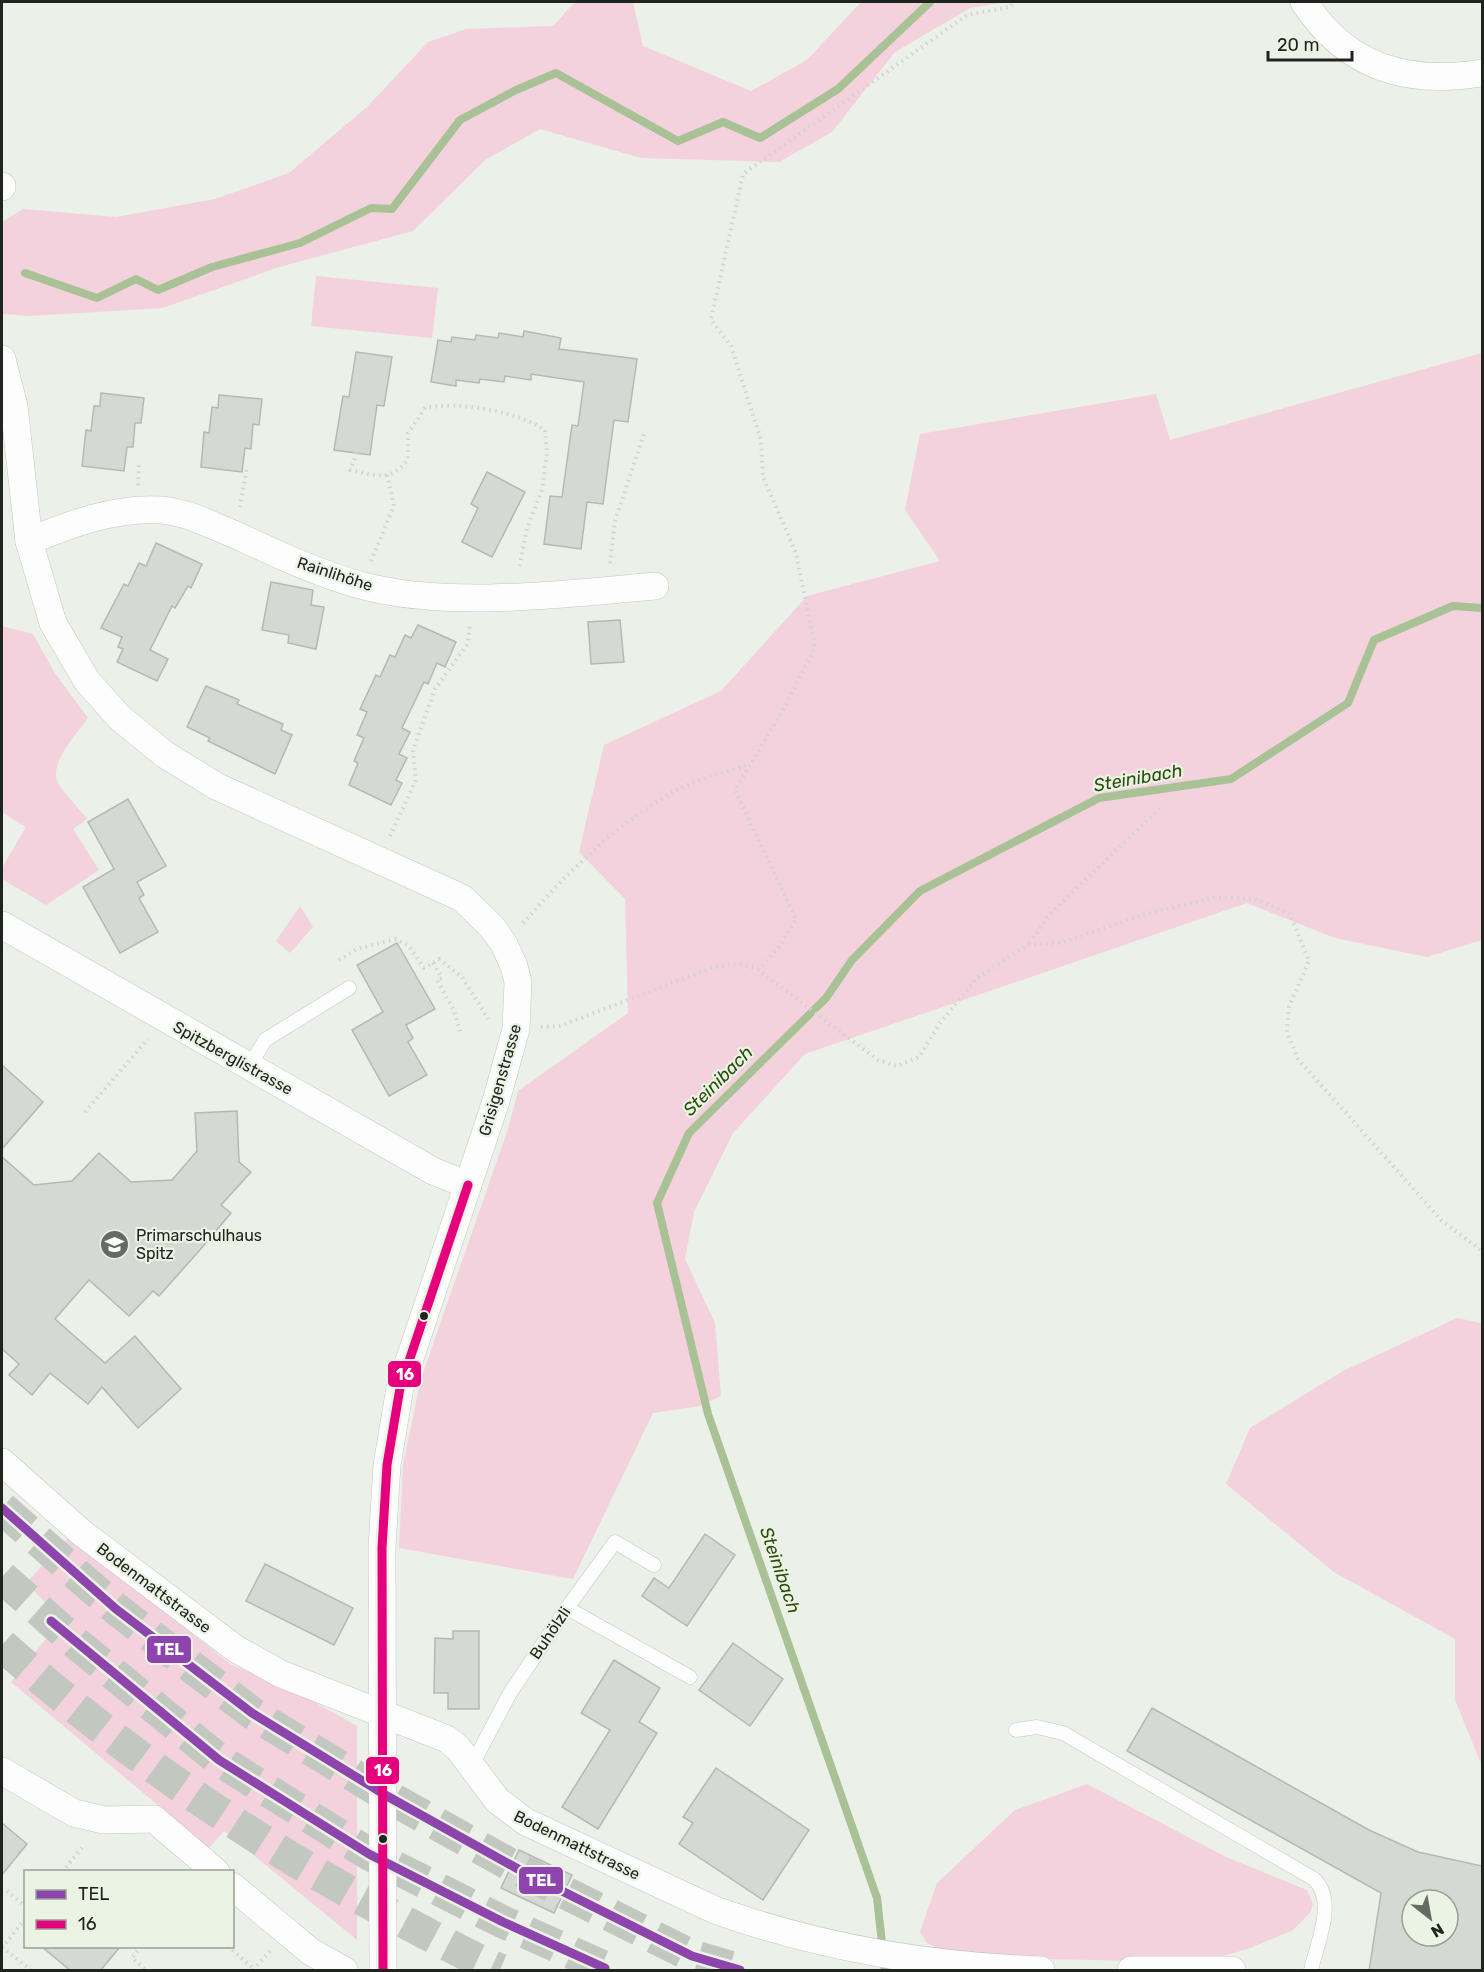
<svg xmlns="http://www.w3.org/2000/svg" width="1484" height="1972" viewBox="0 0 1484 1972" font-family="Rubik,sans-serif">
<rect width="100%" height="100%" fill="#ebf0e8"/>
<!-- green -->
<g fill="#f3d1dd">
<polygon points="575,2 633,2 643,46 751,91 807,60 861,2 1005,2 970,8 895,52 832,132 779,162 641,158 540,129 485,160 413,231 279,267 163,308 30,316 2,314 2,222 23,209 116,217 215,199 289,173 367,107 428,42 466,29 553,26"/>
<polygon points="316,276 438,288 432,338 311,326"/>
<polygon points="1482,353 1482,940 1427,957 1335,938 1247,903 805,1054 733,1133 694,1212 685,1259 715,1323 721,1396 700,1406 653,1413 573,1579 399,1548 403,1465 421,1379 508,1129 518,1091 628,1013 625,899 579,852 604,745 721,691 807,596 940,561 905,510 920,434 1156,394 1170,440"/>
<path d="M2,626L33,634L54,672L88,718C77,734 46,765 59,785C67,797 78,807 87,819L73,829L99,870L46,905L2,879V868L26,827L2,812Z"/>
<polygon points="300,906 313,927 290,953 276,941"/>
<polygon points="1457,1318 1482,1323 1482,1766 1455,1700 1455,1639 1334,1572 1226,1484 1250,1428 1343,1371"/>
<polygon points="70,1536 230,1664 307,1698 357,1726 357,1940 224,1831 209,1848 11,1682 62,1619 26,1583"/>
<polygon points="1087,1784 1226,1857 1307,1890 1313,1904 1310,1913 1293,1930 1248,1949 1200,1962 983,1958 936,1948 926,1942 920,1932 937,1883 1015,1810"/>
</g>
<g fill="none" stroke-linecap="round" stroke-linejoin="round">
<!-- stream -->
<g stroke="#a8c195" stroke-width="8">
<polyline points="25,273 97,298 136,279 158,290 212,267 300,243 371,208 392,209 460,120 516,90 556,73 678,141 723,122 760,138 838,89 930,2"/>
<polyline points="885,1970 877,1898 708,1414 657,1203 689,1133 826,998 852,960 920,891 1099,798 1231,779 1348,703 1374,640 1453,606 1482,608"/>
</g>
</g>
<!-- building -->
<g fill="#d5d9d3" stroke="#b5b9b3" stroke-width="1.5" fill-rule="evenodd">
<polygon points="524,331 561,338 559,349 637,359 628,422 614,420 603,504 587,502 581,549 544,544 550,496 562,497 572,425 578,426 584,382 531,374 531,380 505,376 504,382 480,379 479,383 456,380 456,386 431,382 438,340 451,342 452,337 475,340 476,335 498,338 499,333 523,337"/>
<polygon points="356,352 392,357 384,406 377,405 370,455 334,450 343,396 349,397"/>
<polygon points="101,393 144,398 141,423 135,423 133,447 127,447 124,471 82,466 86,430 91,431 94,406 100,406"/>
<polygon points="219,395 262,399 259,425 253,424 251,449 245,448 242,472 201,467 204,432 209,433 212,407 218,408"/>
<polygon points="487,472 525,492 492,557 462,542 478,508 471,504"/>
<polygon points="156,543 202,564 191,588 188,586 175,608 172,606 150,650 168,659 157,681 117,662 123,649 118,647 122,637 101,628 124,584 128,586 139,563 146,566"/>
<polygon points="271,582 313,590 311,605 324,607 316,649 288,643 289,635 262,630"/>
<polygon points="620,620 624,662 591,664 588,622"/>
<polygon points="418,625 456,642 445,667 437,663 428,684 424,682 402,728 410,732 399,754 407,758 396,780 402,783 391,805 349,785 358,763 354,761 364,738 357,735 367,712 360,709 376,675 380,677 390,655 395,657 405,635 411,638"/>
<polygon points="206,686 239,700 237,704 283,724 281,730 292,735 275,774 208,741 210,738 187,727"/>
<polygon points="128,799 166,866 137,882 144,895 139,898 158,932 120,953 83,887 114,869 88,822"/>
<polygon points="397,943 435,1009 406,1025 413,1038 408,1042 427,1075 389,1096 352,1030 383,1012 357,965"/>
<polygon points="2,1065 43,1102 2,1149"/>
<polygon points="237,1111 239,1162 251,1172 221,1205 231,1213 199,1251 159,1296 153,1291 129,1316 89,1280 55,1319 105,1363 135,1336 181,1389 138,1428 102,1387 88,1404 50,1373 32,1395 9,1375 19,1364 2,1349 2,1157 34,1185 72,1181 99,1153 131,1182 172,1180 197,1151 195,1113"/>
<polygon points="705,1534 735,1555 687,1626 642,1596 654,1578 669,1588"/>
<polygon points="265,1564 353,1608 334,1645 246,1601"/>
<polygon points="453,1631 479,1631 479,1709 448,1709 448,1693 434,1693 435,1638 453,1639"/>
<polygon points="733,1643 783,1679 750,1726 699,1690"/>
<polygon points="614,1660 660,1688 639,1722 657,1733 598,1829 562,1807 610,1730 581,1713"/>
<path d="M1152,1708L1369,1830L1418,1852L1482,1866V1971H1369L1381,1893L1127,1751ZM1412,1900H1448V1936H1412Z"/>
<polygon points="716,1768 809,1830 763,1900 679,1844 693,1823 683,1817"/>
<polygon points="2,1823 27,1844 2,1875"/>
<polygon points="519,1850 572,1875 554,1913 501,1888"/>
<polygon points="42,1947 120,1947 100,1971 71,1971"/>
</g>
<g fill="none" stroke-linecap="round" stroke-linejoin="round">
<!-- primary-tunnel -->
<path stroke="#c2c7c0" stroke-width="33" stroke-dasharray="33 16" stroke-linecap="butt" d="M2,1645C123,1753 259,1846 403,1921C435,1938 467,1956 500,1970"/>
<!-- highway-tunnel -->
<g stroke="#c2c7c0" stroke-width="33" stroke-dasharray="33 16" stroke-linecap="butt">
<polyline points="2,1508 116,1609 252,1713 387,1796 518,1869 692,1956 740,1970"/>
<polyline points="2,1577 77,1644 219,1760 369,1854 503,1922 610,1970"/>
</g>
<defs>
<g id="lane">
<polyline points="249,1067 265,1040 349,988"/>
<polyline points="567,1608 690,1677"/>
<path d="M1016,1730L1037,1727L1063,1733L1314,1879C1337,1901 1317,1943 1311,1970"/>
<polyline points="471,1767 510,1693 567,1608 615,1542 654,1565"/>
</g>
<g id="street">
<path d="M1304,2C1347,68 1407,85 1482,73"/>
<polyline points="2,186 2,187"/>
<polyline points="2,359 14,406 29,541 53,623 87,681 119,717 164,754 216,786 462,898 492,927 504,944 514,966 518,982 516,1029 496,1101 400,1388 387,1465 382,1548 383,1970"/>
<path d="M29,541C71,524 115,507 161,510C188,512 213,526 238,536C277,554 319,574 360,585C447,609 566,594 655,586"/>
<polyline points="2,925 433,1171 468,1185"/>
<path d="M2,1462L82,1533L236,1649L281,1674L447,1739L458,1748L497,1800L526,1822L715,1910C818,1947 932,1966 1041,1970"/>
<polyline points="2,1771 74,1813 104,1820 154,1819 216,1872"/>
<polyline points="232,1886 311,1952 344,1970"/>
<polyline points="1131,1970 1232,1970"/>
</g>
</defs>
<!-- lane casing -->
<use href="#lane" stroke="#c4c8c2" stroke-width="15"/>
<!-- street casing -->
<use href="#street" stroke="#c4c8c2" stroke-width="28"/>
<!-- path -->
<g stroke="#d2d3d0" stroke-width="4" stroke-dasharray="1.5 4.5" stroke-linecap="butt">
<path d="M357,453L350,470C377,475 388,483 408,460V433L425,408C460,401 515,411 545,430L547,453L542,490L527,528L519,570"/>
<polyline points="138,485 139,463"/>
<polyline points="240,507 247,467"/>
<polyline points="371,561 394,506 387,475"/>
<polyline points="610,563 615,521 644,434"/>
<polyline points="390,836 416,780 413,750 435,689 468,643 470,624"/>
<path d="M523,923C566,874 617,823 675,791C697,779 725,773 749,765"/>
<polyline points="1030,943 1049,915 1160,808"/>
<polyline points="339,960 357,949 396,939 409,946 424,968 439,959 462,977 488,1019"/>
<polyline points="433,963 442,978 437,980 454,1011 461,1034"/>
<polyline points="758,970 780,946 796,919 735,790 783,710 815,648 796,553 763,477 761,440 731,346 711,320 743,174 967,15 1010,7 1014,2"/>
<path d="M541,1027L560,1026L706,970C726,964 739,961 758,970L878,1060L897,1066L919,1057L940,1023L976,979L1029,944L1060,943L1145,914L1216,897L1255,899L1290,914L1309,961L1289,1007L1287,1032L1298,1059L1441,1220L1482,1251"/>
<polyline points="85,1112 148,1039"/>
<polyline points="62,1872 85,1844"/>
<polyline points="7,1891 26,1907"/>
<polyline points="141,1946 132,1958 146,1970"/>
<polyline points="228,1946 254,1969"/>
<polyline points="2,1947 31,1970"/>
<polyline points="2,1948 26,1918"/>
<polyline points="253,1970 270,1951"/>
</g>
<!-- lane -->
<use href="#lane" stroke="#fcfdfc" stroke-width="14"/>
<!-- street -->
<use href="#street" stroke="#fcfdfc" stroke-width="27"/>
<defs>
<g id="bus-1">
<polyline points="2,1508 116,1609 252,1713 387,1796 518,1869 692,1956 740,1970"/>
<polyline points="51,1621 219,1760 369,1854 503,1922 605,1968"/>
</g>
<polyline id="bus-2" points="383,1970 382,1548 387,1465 400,1388 468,1185"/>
</defs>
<!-- bus-1 casing -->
<use href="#bus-1" stroke="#eaf3e4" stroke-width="14"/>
<!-- bus-2 casing -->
<use href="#bus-2" stroke="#eaf3e4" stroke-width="14"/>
<!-- bus-1 -->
<use href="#bus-1" stroke="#8e44ad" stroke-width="9"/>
<!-- bus-2 -->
<use href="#bus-2" stroke="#e5007d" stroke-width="9"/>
</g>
<!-- icons -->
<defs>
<symbol id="school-disc" viewBox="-11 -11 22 22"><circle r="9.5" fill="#676b65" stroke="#eaf3e4"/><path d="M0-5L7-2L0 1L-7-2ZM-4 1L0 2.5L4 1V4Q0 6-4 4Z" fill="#fff"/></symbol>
</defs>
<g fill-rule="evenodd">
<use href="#school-disc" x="98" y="1228" width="33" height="33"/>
</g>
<!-- markers -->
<g fill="#20241e" stroke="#eaf3e4" stroke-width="2">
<circle cx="424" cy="1316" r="5"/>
<circle cx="383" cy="1839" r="5"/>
</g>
<g text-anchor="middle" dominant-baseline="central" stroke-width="4.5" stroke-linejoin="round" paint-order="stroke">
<!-- street labels -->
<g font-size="16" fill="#20241e" stroke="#eaf3e4">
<text transform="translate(335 574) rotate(18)">Rainlihöhe</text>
<text transform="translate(233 1058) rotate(29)">Spitzberglistrasse</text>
<text transform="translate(500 1080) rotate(-74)">Grisigenstrasse</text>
<text transform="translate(154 1588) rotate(37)">Bodenmattstrasse</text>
<text transform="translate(550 1633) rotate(-56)">Buhölzli</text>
<text transform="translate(577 1845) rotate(26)">Bodenmattstrasse</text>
</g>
<!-- poi labels -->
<g font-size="16" fill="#20241e" stroke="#eaf3e4" text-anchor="start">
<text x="136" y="1235">Primarschulhaus<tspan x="136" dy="18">Spitz</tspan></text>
</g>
<!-- water labels -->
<g font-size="18" font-style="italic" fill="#2d4d0c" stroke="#eaf3e4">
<text transform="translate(1138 778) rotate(-10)">Steinibach</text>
<text transform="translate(718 1081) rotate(-45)">Steinibach</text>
<text transform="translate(780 1570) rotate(71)">Steinibach</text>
</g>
</g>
<g stroke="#eaf3e4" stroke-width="2">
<rect x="387" y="1360" width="35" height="28" rx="6" fill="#e5007d"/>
<rect x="146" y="1635" width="46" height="29" rx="6" fill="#8e44ad"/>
<rect x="365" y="1756" width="35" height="29" rx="6" fill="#e5007d"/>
<rect x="518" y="1866" width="46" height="29" rx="6" fill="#8e44ad"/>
</g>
<g font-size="16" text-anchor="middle" font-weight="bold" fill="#fff">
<text x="405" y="1380">16</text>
<text x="169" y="1655">TEL</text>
<text x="383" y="1776">16</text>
<text x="541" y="1886">TEL</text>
</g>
<!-- border -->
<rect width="1484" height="1972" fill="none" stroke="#20241e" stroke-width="6"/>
<!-- legend -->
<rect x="24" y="1870" width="210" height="78" fill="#eaf3e4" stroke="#99a095" stroke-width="1.5"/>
<rect x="36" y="1890" width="30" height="9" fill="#8e44ad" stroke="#99a095" stroke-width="1.5"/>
<text x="78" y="1900" font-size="18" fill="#20241e">TEL</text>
<rect x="36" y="1920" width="30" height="9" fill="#e5007d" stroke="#99a095" stroke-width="1.5"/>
<text x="78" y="1930" font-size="18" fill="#20241e">16</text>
<!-- north arrow -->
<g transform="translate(1430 1918) rotate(149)"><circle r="28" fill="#eaf3e4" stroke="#99a095" stroke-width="1.5"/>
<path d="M0-4.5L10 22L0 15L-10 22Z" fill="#676b65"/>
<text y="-9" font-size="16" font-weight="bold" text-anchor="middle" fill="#20241e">N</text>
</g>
<!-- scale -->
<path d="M1268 51v9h84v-9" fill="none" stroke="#20241e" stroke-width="3"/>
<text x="1277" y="51" font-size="18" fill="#20241e" stroke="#eaf3e4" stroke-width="4.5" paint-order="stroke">20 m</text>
</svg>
